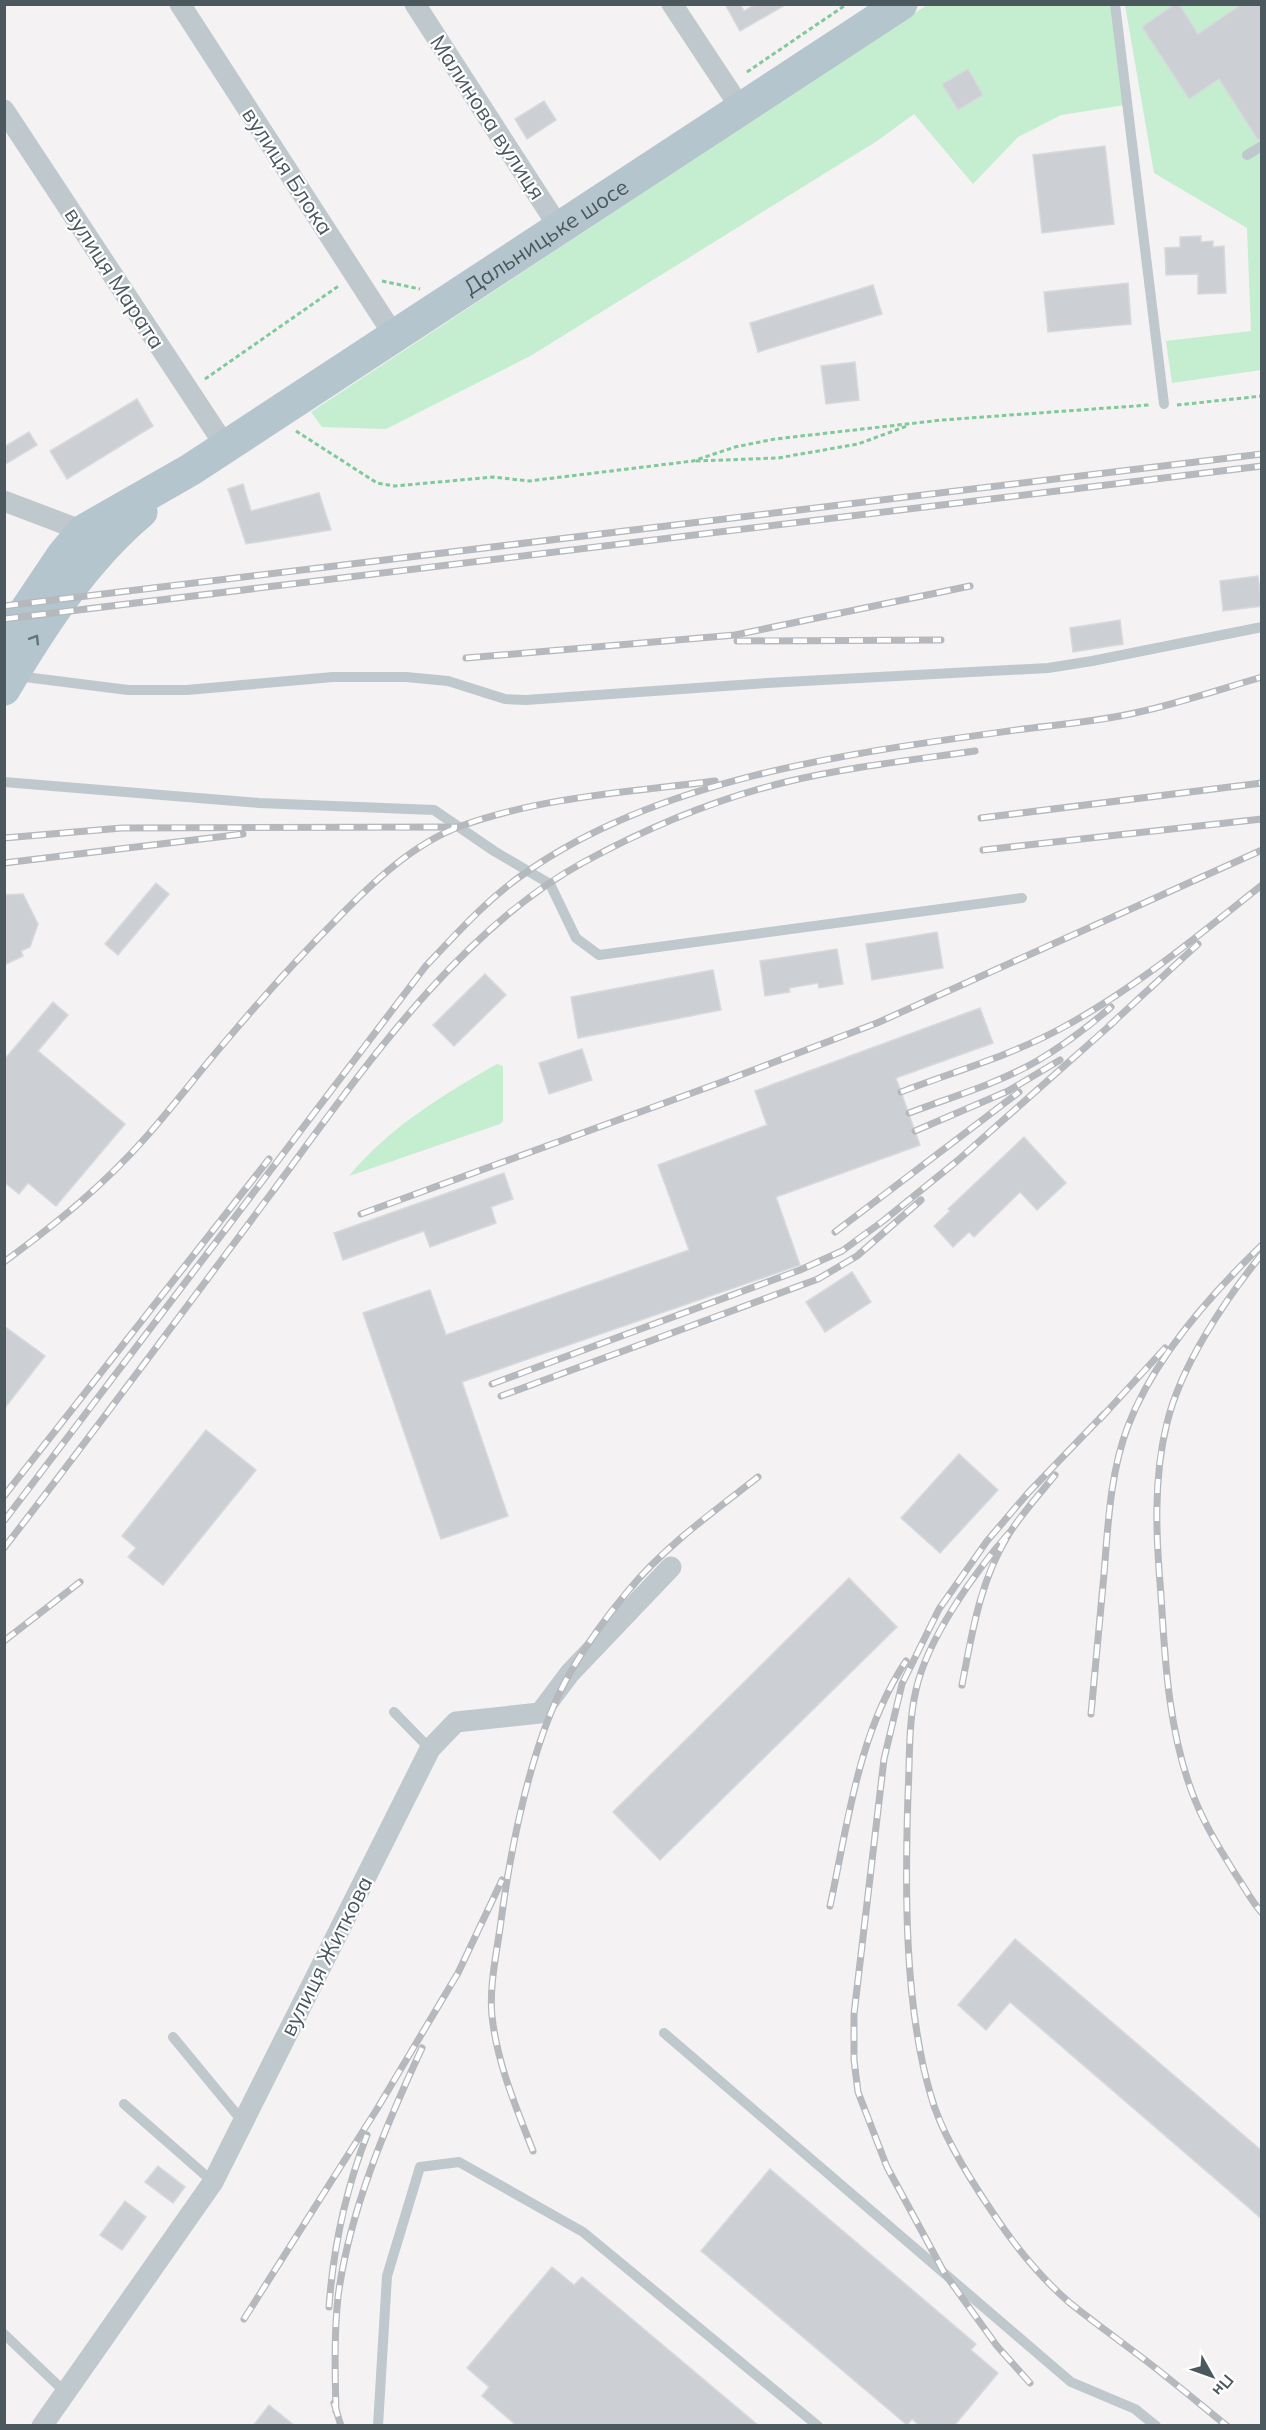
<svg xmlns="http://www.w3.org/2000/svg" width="1266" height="2430" viewBox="0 0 1266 2430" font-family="Mulish,sans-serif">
<rect width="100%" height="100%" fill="#f4f2f2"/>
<!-- green -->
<g fill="#c5edcf">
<polygon points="927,5 1112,5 1125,105 1061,115 1018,137 973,184 914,114 877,141 532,355 386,429 322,427 311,412"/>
<polygon points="1125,5 1261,5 1261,370 1172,383 1166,341 1251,331 1247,228 1154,173"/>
<path d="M497,1064L503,1066V1121L500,1124L349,1176C387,1129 444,1094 497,1064Z"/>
</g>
<!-- building -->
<g fill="#ccd0d4" stroke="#d7d9dd" stroke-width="1.5">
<polygon points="725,4 740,4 744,11 756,4 787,4 740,31"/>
<polygon points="1175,4 1179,4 1198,34 1242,4 1262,4 1262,139 1258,140 1219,79 1189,99 1142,27"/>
<polygon points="968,69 983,95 958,110 942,84"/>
<polygon points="544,101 556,120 527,139 515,119"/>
<polygon points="1105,146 1114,224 1042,233 1033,155"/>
<polygon points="1201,236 1201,242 1213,241 1213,247 1224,246 1226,293 1198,294 1198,274 1166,275 1165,248 1180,247 1180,237"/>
<polygon points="1128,283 1131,324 1048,332 1044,292"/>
<polygon points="873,285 882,314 758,352 750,323"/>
<polygon points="855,362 859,400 826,404 821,366"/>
<polygon points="137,399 153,426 67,479 50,451"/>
<polygon points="29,432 37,445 4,465 4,447"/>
<polygon points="243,484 251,511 319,493 331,530 246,544 228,489"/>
<polygon points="1258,576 1262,606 1223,611 1220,581"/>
<polygon points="1120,620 1123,644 1073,652 1070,628"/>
<polygon points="156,883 169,894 118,955 105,944"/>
<polygon points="23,894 38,924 30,947 21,951 23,956 4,965 4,895"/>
<polygon points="937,932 943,968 872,980 866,944"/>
<polygon points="837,949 843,984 819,988 818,983 789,988 790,992 765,996 760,961"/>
<polygon points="713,970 721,1010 578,1038 571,997"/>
<polygon points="485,974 506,995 454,1046 433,1025"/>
<polygon points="53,1002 68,1015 38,1051 125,1124 56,1206 28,1183 19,1194 4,1182 4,1060"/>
<polygon points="980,1008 993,1043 896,1078 920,1145 776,1197 800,1265 462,1382 508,1516 441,1539 363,1313 430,1290 446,1335 689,1250 658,1165 767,1125 755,1091"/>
<polygon points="582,1049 592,1080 549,1094 539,1063"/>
<polygon points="1024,1137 1066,1183 1037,1210 1020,1192 974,1237 969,1232 953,1247 934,1226 950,1211 948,1209"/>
<polygon points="504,1173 513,1199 491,1207 496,1223 430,1247 424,1231 343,1260 334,1233"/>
<polygon points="852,1272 871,1302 825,1332 806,1302"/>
<polygon points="4,1326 45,1356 4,1409"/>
<polygon points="206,1430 256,1470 163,1585 128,1557 136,1548 122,1536"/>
<polygon points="959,1454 998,1490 940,1553 901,1518"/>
<polygon points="849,1578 897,1627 660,1860 613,1812"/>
<polygon points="1015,1939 1262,2151 1262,2219 1010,2002 986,2030 958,2005"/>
<polygon points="158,2166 185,2187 173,2203 145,2182"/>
<polygon points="770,2169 976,2344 971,2350 998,2373 954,2426 920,2426 912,2419 907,2425 701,2251"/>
<polygon points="125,2201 146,2217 122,2250 100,2235"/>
<polygon points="552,2267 574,2285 582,2277 759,2426 517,2426 482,2396 489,2387 467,2368"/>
<polygon points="269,2405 295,2426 253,2426"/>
</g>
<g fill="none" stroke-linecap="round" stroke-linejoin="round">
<!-- path -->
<g stroke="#7fc99b" stroke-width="3" stroke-dasharray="4.5 3" stroke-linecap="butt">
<polyline points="747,72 847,4"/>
<polyline points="382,281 420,289"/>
<polyline points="205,379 340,285"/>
<polyline points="1177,405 1262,396"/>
<polyline points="296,431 377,483 395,486 493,477 529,481 693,461 735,447 775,439 942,420 1149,405"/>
<polyline points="696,461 778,458 858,444 907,426"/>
</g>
<!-- service -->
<g stroke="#bfc8cd" stroke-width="10">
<polyline points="1115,4 1164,404"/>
<polyline points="1247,155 1262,146"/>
<polyline points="17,676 128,690 187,690 333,677 406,677 448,681 505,699 526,700 767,683 1048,668 1092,661 1262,627"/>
<polyline points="4,782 259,803 434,810 494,851 550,884 576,938 599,955 1022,898"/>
<polyline points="394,1712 430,1749"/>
<polyline points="664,2033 1071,2382 1135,2409 1156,2426"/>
<polyline points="173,2037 243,2122"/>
<polyline points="124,2104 213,2182"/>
<polyline points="4,2334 65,2392"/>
<polyline points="378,2426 387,2276 420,2167 459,2162 583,2232 818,2426"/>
</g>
<!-- minor -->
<g stroke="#bfc8cd" stroke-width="21">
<polyline points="180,4 395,337"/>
<polyline points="415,4 560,229"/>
<polyline points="672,4 742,110"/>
<polyline points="4,110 226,447"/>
<polyline points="4,501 83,531"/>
<polyline points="42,2426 213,2182 430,1749 456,1722 540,1713 570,1673 671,1567"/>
</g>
<!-- primary -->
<g stroke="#b4c5ce" stroke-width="33">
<path id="s1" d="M4,643L63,555L83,531L190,470L901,4"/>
<path d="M4,689C42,625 84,560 141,512"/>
</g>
<defs>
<g id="rail">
<polyline points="4,606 1262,454"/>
<polyline points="4,619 1262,466"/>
<polyline points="737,641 941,640"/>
<polyline points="466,658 735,635 970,586"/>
<polyline points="981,818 1262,783"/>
<polyline points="4,838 122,828 457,827"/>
<polyline points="983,850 1262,819"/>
<polyline points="4,863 243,834"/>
<polyline points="1109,1026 1198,944"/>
<path d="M901,1092C953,1072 1009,1056 1058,1030C1132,991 1196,937 1262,885"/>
<path d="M909,1113C951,1097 997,1084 1037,1061C1064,1045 1088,1027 1111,1007"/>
<polyline points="915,1131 1008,1091 1060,1060"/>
<polyline points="361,1214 722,1082 877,1023 1262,850"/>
<polyline points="835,1232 1019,1092"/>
<path d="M1262,1254C1225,1300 1181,1365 1167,1423C1153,1479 1156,1538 1161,1595C1165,1663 1169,1736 1195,1800C1206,1827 1221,1851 1236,1875C1245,1888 1252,1902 1262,1913"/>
<path d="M4,1262C57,1223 103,1186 147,1136C176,1103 202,1068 231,1035C264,996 299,957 335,921C370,885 412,844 461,826C541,797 630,792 715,781"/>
<polyline points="492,1384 800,1270 842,1251 883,1221 957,1161 1115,1021"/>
<polyline points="501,1396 818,1279 857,1256 921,1200"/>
<polyline points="1100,1419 1165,1348"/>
<polyline points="4,1496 269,1159"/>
<path d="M4,1521L425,967C457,933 489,897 528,871C662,778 850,753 1009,731C1052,725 1097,722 1139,712C1180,703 1221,689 1262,677"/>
<path d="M1009,1533C975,1572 927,1639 916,1690C908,1724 910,1760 908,1794C905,1888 904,2006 931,2096C941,2133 973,2184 995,2216C1015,2246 1042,2279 1070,2303C1096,2324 1123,2343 1149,2363C1176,2384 1201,2405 1227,2426"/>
<path d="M4,1548C94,1432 182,1313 270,1195C357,1078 454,933 584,862C647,828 716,799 786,782C848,767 912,760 975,751"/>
<polyline points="4,1641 80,1582"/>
<path d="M962,1685C972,1633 980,1580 1009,1534C1022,1513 1040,1494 1055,1475"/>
<path d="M1091,1714C1095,1667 1100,1621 1104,1574C1108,1525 1110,1473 1128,1426C1153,1360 1211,1294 1262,1245"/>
<path d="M830,1906C848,1823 858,1733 906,1661"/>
<path d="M533,2151C516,2107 497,2063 492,2016C489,1985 497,1952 501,1921C511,1845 532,1739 570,1673C586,1645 607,1616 628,1591C664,1547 713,1512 758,1477"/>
<path d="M329,2307C333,2250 346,2189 367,2135"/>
<polyline points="244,2319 377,2109 458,1973 502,1880"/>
<polyline points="1030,2383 997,2346 945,2274 887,2167 858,2092 854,2060 854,2014 884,1759 902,1684 939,1609 987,1541 1028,1493 1104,1414"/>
<polyline points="334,2403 341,2426"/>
<path d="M336,2411C335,2373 334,2335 338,2297C349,2212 386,2125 422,2048"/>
</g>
</defs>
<!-- rail casing -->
<use href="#rail" stroke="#b5b8bc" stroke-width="7"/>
<!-- rail -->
<use href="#rail" stroke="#fff" stroke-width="4.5" stroke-dasharray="14" stroke-linecap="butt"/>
</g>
<!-- one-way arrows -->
<defs><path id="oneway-chevron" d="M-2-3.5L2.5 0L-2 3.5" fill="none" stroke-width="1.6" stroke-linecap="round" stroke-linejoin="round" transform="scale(1.5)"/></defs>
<use stroke="#65737a" href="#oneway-chevron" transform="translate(35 639) rotate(-58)"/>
<g text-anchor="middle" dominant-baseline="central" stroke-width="4.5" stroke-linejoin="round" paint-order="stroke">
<!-- street labels -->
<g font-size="22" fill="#4b585e" stroke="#fff">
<text transform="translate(488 117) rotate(57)">Малинова вулиця</text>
<text transform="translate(288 171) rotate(57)">вулиця Блока</text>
<text stroke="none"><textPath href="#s1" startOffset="686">Дальницьке шосе</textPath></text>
<text transform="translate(115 278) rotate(57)">вулиця Марата</text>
<text transform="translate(326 1956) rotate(-63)">вулиця Житкова</text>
</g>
</g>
<!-- border -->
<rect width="1266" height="2430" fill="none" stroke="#4b585e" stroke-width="12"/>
<!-- north arrow -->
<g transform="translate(1212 2376) rotate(130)" stroke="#ffffff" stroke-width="4.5" paint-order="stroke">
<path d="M0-4.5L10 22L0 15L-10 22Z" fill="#4b585e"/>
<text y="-9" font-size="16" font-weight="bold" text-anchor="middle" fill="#4b585e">Пн</text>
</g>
</svg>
